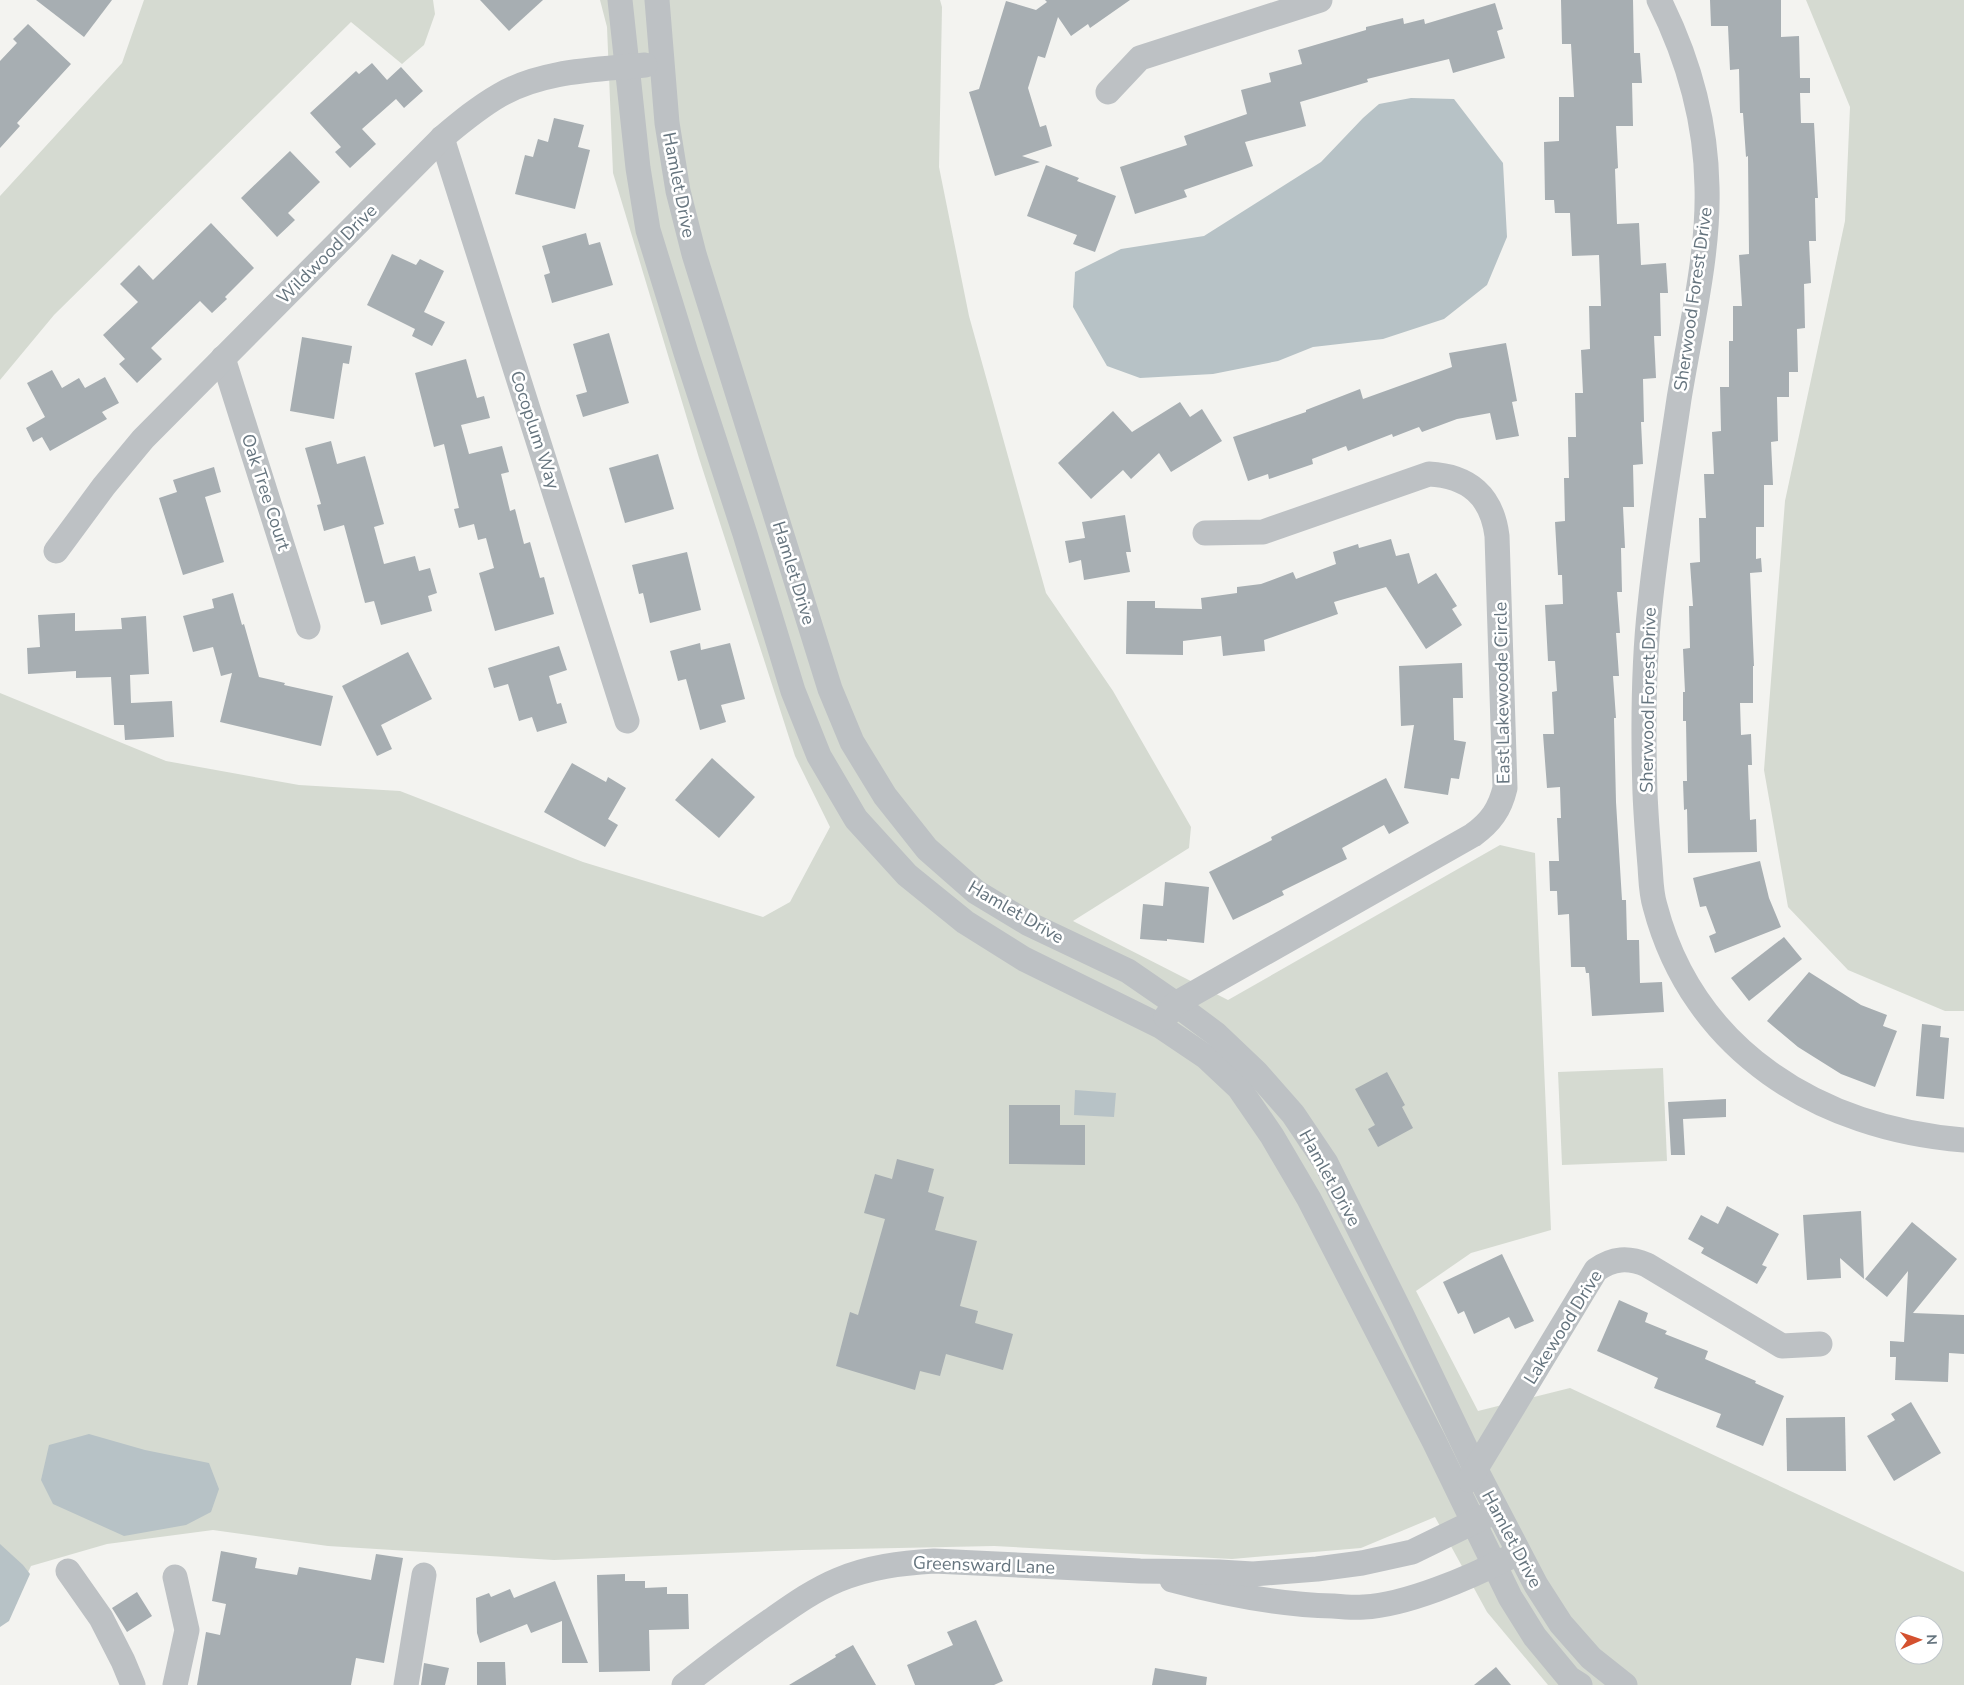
<svg xmlns="http://www.w3.org/2000/svg" width="1964" height="1685" viewBox="0 0 1964 1685" font-family="'Nunito Sans',sans-serif">
<rect width="100%" height="100%" fill="#f3f3f0"/>
<!-- green -->
<g fill="#d5dad1" fill-rule="evenodd">
<polygon points="144,0 433,0 435,14 424,45 402,64 351,22 54,315 0,380 0,196 122,63"/>
<path d="M600,0H940L942,7L939,167L969,316L1046,593L1113,691L1191,827L1189,848L1073,921L1228,1000L1500,845L1535,853L1551,1230L1471,1253L1416,1291L1478,1411L1570,1388L1964,1572V1685H1548L1487,1612L1435,1517L1361,1548L1232,1559L994,1546L802,1550L554,1560L328,1546L213,1530L107,1544L31,1566L7,1617L0,1622V693L166,761L299,785L400,791L583,862L763,917L790,902L830,827L795,756L699,458L613,173L607,27ZM1904,1625H1934V1655H1904Z"/>
<polygon points="1806,0 1964,0 1964,1011 1945,1011 1848,970 1788,907 1764,770 1785,501 1845,221 1850,107"/>
<polygon points="1663,1068 1667,1161 1562,1165 1558,1072"/>
</g>
<!-- water -->
<g fill="#b7c2c6">
<polygon points="1411,98 1454,99 1503,163 1507,237 1487,285 1444,319 1383,339 1313,347 1278,361 1213,374 1140,378 1107,366 1073,307 1075,272 1121,249 1204,236 1321,162 1363,118 1379,104"/>
<polygon points="1075,1090 1116,1093 1114,1117 1074,1115"/>
<polygon points="89,1434 145,1450 209,1463 219,1489 211,1512 186,1525 124,1536 53,1504 41,1480 49,1445"/>
<polygon points="0,1544 23,1565 30,1574 9,1621 0,1627"/>
</g>
<!-- building -->
<g fill="#a7aeb2">
<polygon points="36,0 112,0 84,37"/>
<polygon points="480,0 543,0 509,31"/>
<polygon points="1045,0 1130,0 1090,28 1088,24 1071,36 1058,17 1045,58 1038,56 1028,88 1040,127 1046,125 1052,146 1022,156 1040,162 995,176 969,92 979,89 1006,1 1036,10 1047,2"/>
<polygon points="1561,0 1633,0 1634,53 1640,53 1642,83 1632,83 1633,126 1616,126 1618,168 1615,169 1617,224 1639,223 1641,265 1666,263 1668,293 1660,293 1661,336 1654,336 1656,378 1643,379 1644,422 1641,422 1643,464 1633,465 1634,507 1623,507 1625,548 1621,548 1622,592 1617,592 1620,633 1616,633 1619,676 1613,676 1616,718 1614,718 1616,802 1622,900 1626,900 1627,940 1639,940 1640,983 1662,982 1664,1012 1592,1016 1589,973 1586,973 1585,967 1571,967 1569,914 1558,915 1557,891 1550,891 1549,861 1559,861 1557,818 1561,818 1560,787 1547,788 1543,734 1554,734 1552,692 1557,691 1555,661 1548,661 1545,605 1563,604 1562,575 1558,575 1555,522 1565,521 1564,478 1569,478 1568,437 1576,437 1575,393 1583,393 1581,350 1590,349 1589,306 1601,306 1599,255 1572,256 1570,213 1555,213 1554,200 1545,200 1544,142 1559,141 1559,97 1574,97 1571,44 1562,44"/>
<polygon points="1710,0 1781,0 1781,37 1799,36 1800,78 1810,78 1810,93 1800,93 1801,123 1814,123 1818,198 1815,198 1816,241 1809,241 1811,283 1804,284 1805,328 1797,329 1798,372 1789,372 1789,397 1777,397 1778,441 1771,442 1773,485 1764,485 1764,527 1756,527 1756,559 1761,558 1762,572 1750,573 1754,666 1753,666 1753,703 1740,703 1741,735 1751,734 1752,765 1748,765 1750,820 1756,819 1757,852 1688,853 1687,809 1684,810 1683,781 1687,781 1686,721 1683,721 1683,692 1685,692 1683,649 1690,648 1689,606 1693,606 1690,563 1700,562 1699,518 1706,518 1704,474 1714,474 1712,432 1721,431 1720,387 1729,387 1729,341 1733,341 1733,306 1742,306 1739,255 1749,254 1748,156 1746,157 1743,113 1740,113 1739,69 1730,70 1728,26 1711,26"/>
<polygon points="1495,3 1503,29 1497,31 1505,58 1453,73 1449,59 1367,79 1368,82 1300,102 1306,126 1245,142 1253,166 1184,190 1187,197 1135,214 1120,167 1187,145 1184,136 1247,114 1241,90 1271,82 1269,73 1302,64 1298,50 1366,30 1366,27 1403,18 1404,24 1424,19 1425,24"/>
<polygon points="28,24 71,64 17,123 20,126 0,148 0,61 17,43 13,39"/>
<polygon points="372,63 387,80 401,67 423,91 404,108 396,99 362,129 376,144 350,168 335,152 341,147 310,113 356,71 359,74"/>
<polygon points="554,118 584,125 578,147 590,150 575,209 515,194 525,155 533,157 538,139 548,142"/>
<polygon points="290,151 320,182 288,213 295,220 277,237 241,198"/>
<polygon points="1046,165 1079,178 1077,181 1116,196 1095,252 1073,244 1077,235 1027,216"/>
<polygon points="211,223 254,268 225,297 227,299 212,313 200,301 151,348 162,359 137,383 119,364 125,359 103,335 138,302 120,284 139,265 153,280"/>
<polygon points="586,233 589,245 600,242 613,285 552,303 544,275 550,273 542,246"/>
<polygon points="392,254 416,265 420,259 444,271 424,312 445,322 432,346 412,336 415,329 367,305"/>
<polygon points="609,333 629,403 583,417 576,395 587,392 573,344"/>
<polygon points="302,337 352,346 349,364 343,363 334,419 290,411"/>
<polygon points="1506,343 1517,401 1512,402 1519,436 1496,440 1490,413 1457,419 1422,432 1419,427 1393,437 1392,434 1348,451 1346,446 1312,459 1313,464 1269,479 1268,474 1248,481 1233,437 1306,412 1306,410 1360,389 1363,399 1452,367 1449,353"/>
<polygon points="466,359 477,398 484,396 490,418 461,425 469,454 502,446 509,472 501,474 510,511 515,509 524,544 530,542 540,578 544,577 554,614 495,631 479,573 494,568 486,538 478,540 474,524 459,528 454,509 459,508 444,444 434,447 415,373"/>
<polygon points="52,370 62,388 79,378 85,388 105,377 119,403 102,412 107,419 50,451 42,437 33,442 26,428 45,417 27,383"/>
<polygon points="1180,402 1190,417 1202,409 1222,441 1171,472 1159,453 1131,479 1123,470 1091,499 1058,463 1113,411 1132,432"/>
<polygon points="331,441 337,464 365,456 384,524 374,527 384,564 415,556 419,571 430,568 437,593 428,596 432,611 381,625 374,601 365,603 344,525 324,531 317,505 321,504 305,448"/>
<polygon points="658,454 674,509 625,523 609,468"/>
<polygon points="214,467 221,492 205,497 224,562 183,575 159,498 177,492 173,480"/>
<polygon points="1125,515 1131,552 1126,552 1130,572 1084,580 1081,560 1069,563 1065,541 1085,538 1082,522"/>
<polygon points="1391,539 1396,556 1409,553 1418,584 1436,573 1457,606 1452,609 1462,625 1426,649 1386,587 1334,602 1338,614 1264,640 1265,651 1223,656 1221,636 1183,641 1183,655 1126,654 1127,601 1155,601 1155,608 1202,609 1201,598 1237,593 1237,587 1261,584 1293,572 1296,579 1336,564 1333,552 1358,544 1359,548"/>
<polygon points="687,552 701,610 650,623 643,593 639,594 632,565"/>
<polygon points="233,593 242,625 244,624 259,677 285,683 284,685 333,696 321,746 220,722 232,673 221,676 213,647 193,652 183,616 214,608 212,599"/>
<polygon points="75,613 75,631 122,629 121,618 146,616 149,674 130,675 131,703 172,701 174,737 125,740 124,725 114,725 111,677 76,678 76,671 28,674 27,648 40,647 38,615"/>
<polygon points="700,643 701,650 730,643 745,699 721,705 726,722 700,730 686,679 678,681 670,651"/>
<polygon points="559,646 567,670 549,676 557,704 561,703 567,723 537,732 532,717 519,721 508,684 494,688 488,668"/>
<polygon points="408,652 432,699 381,725 392,749 377,756 342,686"/>
<polygon points="1462,663 1463,698 1453,698 1454,740 1466,742 1459,779 1451,778 1448,795 1404,788 1414,725 1401,726 1399,666"/>
<polygon points="712,758 755,797 719,838 675,800"/>
<polygon points="572,763 606,782 608,777 626,788 608,819 618,825 605,847 544,812"/>
<polygon points="1386,778 1409,823 1389,834 1384,825 1342,848 1347,859 1282,891 1284,895 1233,920 1209,872 1272,840 1271,837"/>
<polygon points="1760,861 1769,898 1781,927 1715,953 1709,936 1716,933 1706,906 1700,907 1693,878"/>
<polygon points="1165,882 1209,887 1204,943 1167,939 1167,941 1140,939 1143,904 1163,906"/>
<polygon points="1784,937 1802,959 1749,1001 1731,978"/>
<polygon points="1809,972 1861,1005 1887,1015 1883,1026 1897,1031 1875,1087 1841,1074 1798,1047 1767,1021"/>
<polygon points="1922,1024 1941,1026 1940,1037 1949,1038 1944,1099 1916,1096"/>
<polygon points="1387,1072 1405,1105 1402,1107 1413,1128 1378,1147 1368,1129 1375,1125 1355,1089"/>
<polygon points="1726,1099 1726,1117 1683,1119 1685,1155 1671,1155 1668,1102"/>
<polygon points="1009,1105 1060,1105 1060,1125 1085,1125 1085,1165 1009,1164"/>
<polygon points="897,1159 934,1169 928,1192 944,1197 935,1230 977,1241 960,1306 978,1311 975,1323 1013,1334 1003,1370 946,1354 940,1376 920,1371 915,1390 836,1366 850,1312 858,1315 885,1219 864,1213 875,1174 892,1179"/>
<polygon points="1727,1206 1779,1234 1762,1265 1767,1267 1757,1284 1701,1253 1704,1248 1688,1239 1701,1215 1718,1224"/>
<polygon points="1861,1211 1864,1279 1840,1258 1841,1278 1807,1280 1803,1215"/>
<polygon points="1912,1222 1957,1259 1913,1313 1964,1315 1964,1354 1949,1353 1948,1382 1895,1380 1896,1357 1890,1357 1890,1341 1904,1342 1908,1271 1887,1297 1865,1279"/>
<polygon points="1502,1254 1534,1321 1515,1329 1509,1317 1474,1334 1464,1311 1458,1314 1443,1282"/>
<polygon points="1619,1300 1648,1313 1645,1322 1667,1331 1665,1334 1708,1351 1705,1359 1756,1381 1755,1383 1784,1396 1763,1446 1716,1427 1721,1414 1654,1388 1658,1378 1597,1351"/>
<polygon points="1911,1402 1941,1453 1894,1481 1867,1436 1895,1420 1891,1414"/>
<polygon points="1845,1417 1846,1471 1787,1471 1786,1418"/>
<polygon points="221,1551 257,1558 255,1568 297,1575 299,1567 371,1580 376,1554 403,1558 384,1663 356,1658 351,1685 197,1685 206,1632 220,1635 226,1604 212,1601"/>
<polygon points="625,1574 625,1581 645,1581 645,1588 667,1587 667,1594 688,1594 689,1629 649,1630 650,1671 599,1672 597,1575"/>
<polygon points="555,1581 588,1663 562,1663 562,1621 531,1633 527,1624 480,1643 477,1633 476,1598 489,1593 491,1597 510,1589 514,1598"/>
<polygon points="137,1592 152,1616 127,1632 112,1608"/>
<polygon points="976,1620 1003,1681 994,1685 915,1685 907,1665 953,1645 947,1632"/>
<polygon points="853,1645 876,1685 789,1685 836,1657 835,1655"/>
<polygon points="477,1662 505,1662 506,1685 477,1685"/>
<polygon points="424,1663 449,1668 445,1685 421,1685"/>
<polygon points="1496,1667 1511,1685 1474,1685"/>
<polygon points="1155,1668 1207,1677 1206,1685 1152,1685"/>
</g>
<g fill="none" stroke-linecap="round" stroke-linejoin="round">
<!-- minor -->
<g stroke="#bdc1c4" stroke-width="25">
<polyline points="620,0 638,168 648,230 687,356 745,534 793,691 819,756 856,819 907,875 965,922 1024,959 1160,1026 1206,1057 1239,1088 1272,1136 1309,1199 1434,1441 1510,1597 1535,1637 1569,1678 1580,1685"/>
<polyline points="657,0 667,123 678,191 694,254 830,689 852,742 885,796 927,849 976,892 1029,924 1128,971 1173,1002 1216,1034 1256,1072 1293,1114 1326,1163 1401,1313 1476,1470 1536,1585 1561,1624 1591,1658 1625,1685"/>
<path d="M1659,0C1688,58 1706,122 1707,187C1709,255 1690,331 1679,399C1669,468 1657,536 1650,605C1643,667 1643,730 1645,793C1646,817 1648,842 1650,866C1651,880 1651,893 1655,906C1693,1051 1820,1129 1964,1140"/>
<polyline points="1108,92 1140,58 1320,0"/>
<polyline points="442,138 627,721"/>
<polyline points="223,358 308,627"/>
<path d="M56,551L104,486L143,439L442,138C461,122 479,107 500,95C543,70 597,70 645,65"/>
<path d="M1166,1017L1175,1004L1473,835C1491,822 1500,809 1505,788L1497,536C1492,496 1469,476 1429,474L1263,532L1205,533"/>
<path d="M1469,1480L1596,1270C1613,1258 1628,1257 1647,1265L1782,1346L1820,1344"/>
<polyline points="68,1571 101,1618 123,1661 133,1685"/>
<path d="M1172,1580C1224,1594 1278,1605 1333,1606C1343,1607 1354,1608 1364,1607C1406,1605 1469,1578 1508,1558"/>
<polyline points="175,1685 187,1630 175,1577"/>
<polyline points="406,1685 424,1575"/>
<path d="M684,1685C713,1662 742,1640 773,1619C793,1605 814,1590 838,1580C869,1567 901,1563 934,1561L1140,1571L1219,1572L1253,1574L1317,1569L1362,1563L1412,1552L1488,1515"/>
</g>
</g>
<g text-anchor="middle" dominant-baseline="central" stroke-width="5" stroke-linejoin="round" paint-order="stroke">
<!-- street labels -->
<g font-size="18" fill="#65747e" stroke="#fff">
<text transform="translate(679 185) rotate(79)">Hamlet Drive</text>
<text transform="translate(327 254) rotate(-45)">Wildwood Drive</text>
<text transform="translate(1693 299) rotate(-82)">Sherwood Forest Drive</text>
<text transform="translate(535 430) rotate(72)">Cocoplum Way</text>
<text transform="translate(266 492) rotate(72)">Oak Tree Court</text>
<text transform="translate(794 573) rotate(73)">Hamlet Drive</text>
<text transform="translate(1502 693) rotate(-91)">East Lakewoode Circle</text>
<text transform="translate(1648 700) rotate(-89)">Sherwood Forest Drive</text>
<text transform="translate(1016 912) rotate(30)">Hamlet Drive</text>
<text transform="translate(1330 1178) rotate(61)">Hamlet Drive</text>
<text transform="translate(1563 1327) rotate(-58)">Lakewood Drive</text>
<text transform="translate(1512 1539) rotate(62)">Hamlet Drive</text>
<text transform="translate(984 1565) rotate(2)">Greensward Lane</text>
</g>
</g>
<!-- north arrow -->
<g transform="translate(1919 1640) rotate(88)"><circle r="24" fill="#ffffff" stroke="#c1c7cb"/>
<path d="M0-4L9 19L0 12L-9 19Z" fill="#d4512f"/>
<text y="-8" font-size="14" font-weight="bold" text-anchor="middle" fill="#65747e">N</text>
</g>
</svg>
